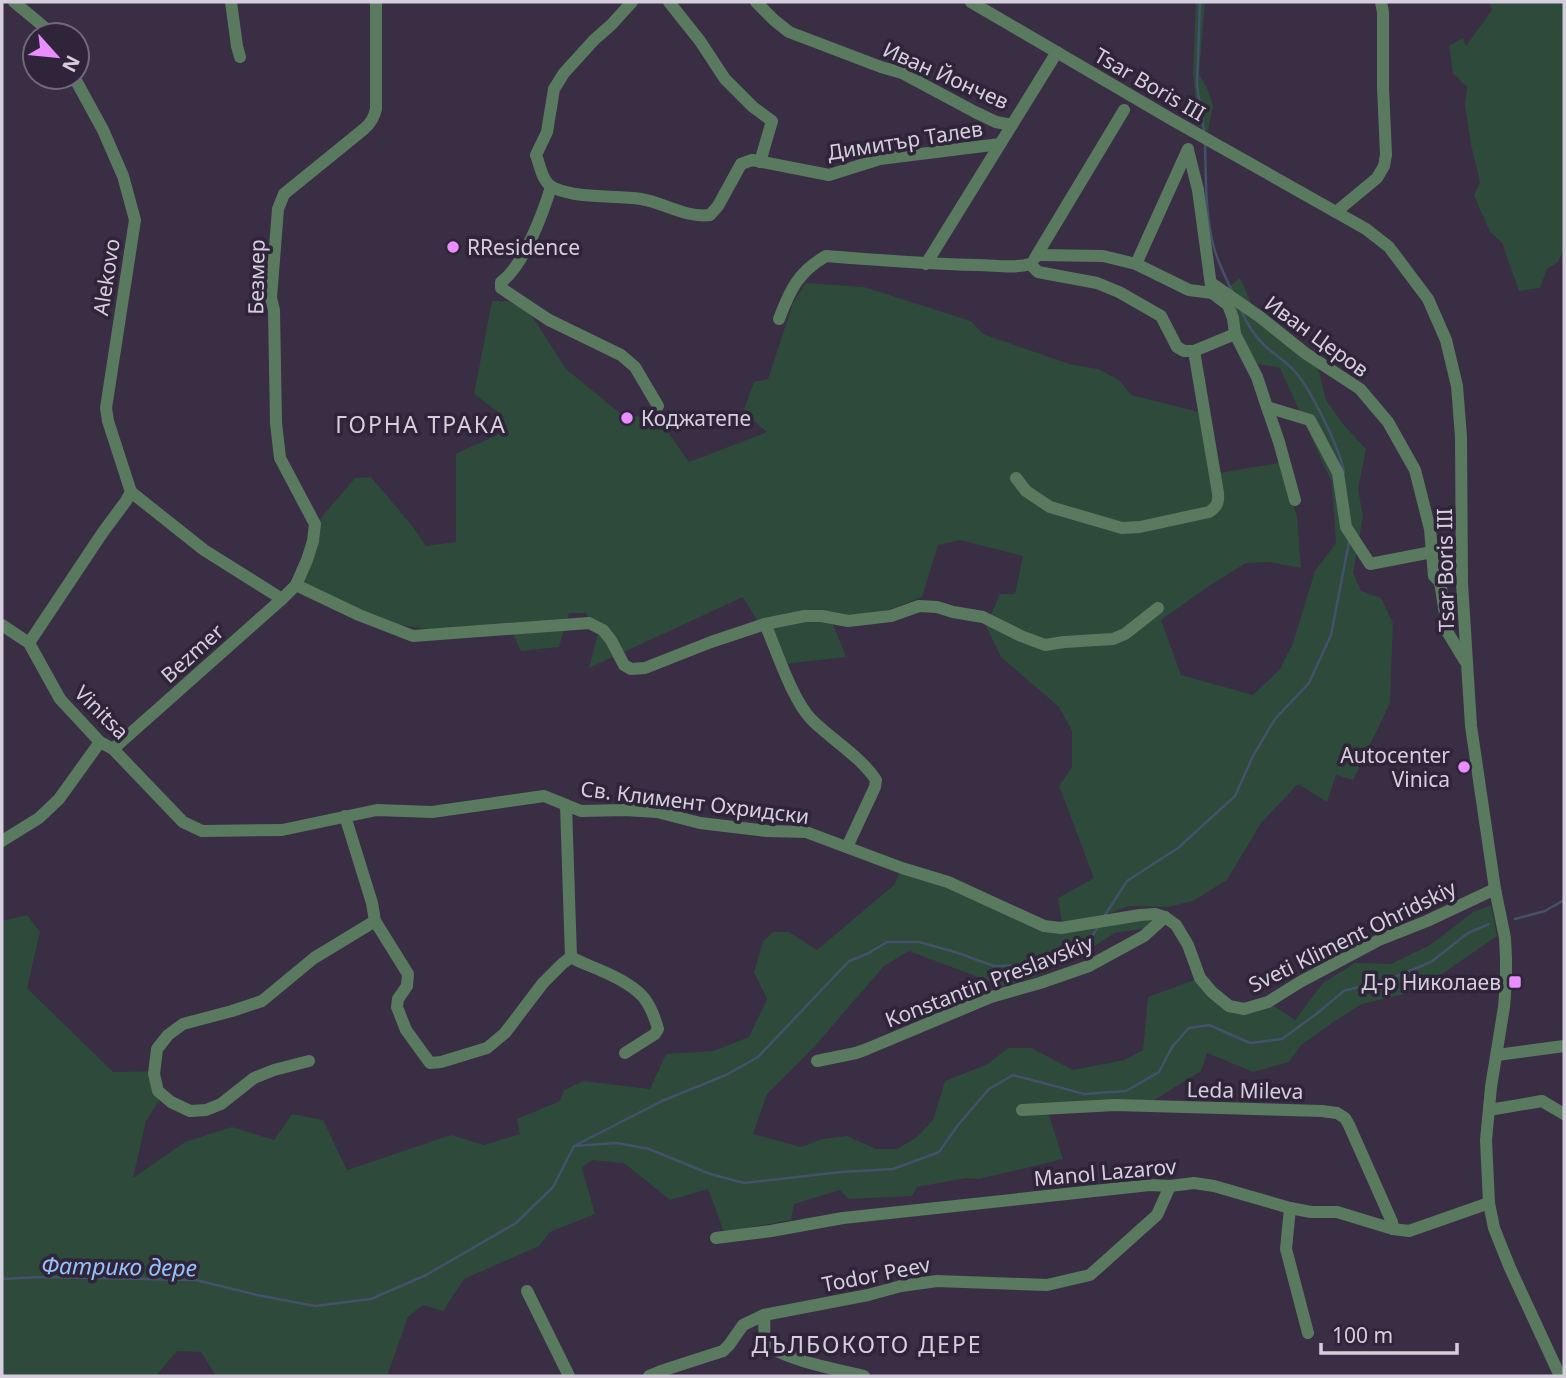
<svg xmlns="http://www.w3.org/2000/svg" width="1566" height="1378" viewBox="0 0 1566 1378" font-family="'Noto Sans',sans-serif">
<rect width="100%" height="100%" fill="#392e44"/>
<!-- green -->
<g fill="#2d4a3a">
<polygon points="1196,2 1205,2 1199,74 1208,90 1213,105 1208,132 1198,125 1193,73"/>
<polygon points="1489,2 1564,2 1564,248 1558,262 1547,269 1540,288 1519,291 1502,243 1490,232 1474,195 1480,182 1471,145 1465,105 1467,87 1453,73 1449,46 1463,38 1466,46 1492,10"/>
<polygon points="1240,278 1254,309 1316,360 1326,400 1343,424 1366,449 1358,489 1363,516 1353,573 1361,591 1381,598 1393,623 1390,703 1353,780 1336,775 1327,802 1298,784 1261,823 1227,880 1193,901 1168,907 1129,906 1087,921 1062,923 1058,898 1094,878 1059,786 1072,767 1072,731 1059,707 1001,657 986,626 1000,594 1015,594 1023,556 960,540 938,545 922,597 889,610 831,619 846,657 783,664 743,597 589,668 599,629 585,613 569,613 559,647 521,651 510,627 453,633 381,622 301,589 300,569 321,518 355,478 371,477 413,527 426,546 456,542 456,454 499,434 502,415 474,394 492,301 508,301 530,313 566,369 621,414 659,419 689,462 767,432 743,412 754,382 768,379 793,303 806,283 864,287 971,321 983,334 1069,364 1098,369 1119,380 1131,395 1199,412 1213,474 1279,463 1297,516 1301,568 1268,562 1246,563 1209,586 1161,620 1181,675 1253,695 1280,669 1293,643 1315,571 1336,543 1332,483 1280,368 1249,362 1221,293"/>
<polygon points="902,868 1044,926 1155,914 1148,928 1115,933 1070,961 1035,977 1002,986 909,951 884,966 814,1047 767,1094 753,1134 801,1147 822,1139 847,1136 876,1149 897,1149 917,1137 933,1120 945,1081 988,1064 1008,1048 1032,1048 1073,1070 1124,1060 1143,1050 1148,997 1200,978 1229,1006 1268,1002 1295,1020 1323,983 1355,963 1391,964 1430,945 1473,912 1491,905 1497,936 1435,979 1405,994 1362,1004 1335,1021 1301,1045 1289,1062 1253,1072 1207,1053 1201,1071 1143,1107 1047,1109 1063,1159 979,1179 966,1178 917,1187 912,1196 849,1199 840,1190 794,1204 791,1220 724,1232 708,1189 670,1200 624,1163 592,1160 582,1168 595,1214 550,1232 539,1246 464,1279 443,1311 423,1305 408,1317 387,1376 216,1376 201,1352 177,1351 156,1376 2,1376 2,921 27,915 40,932 27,988 113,1072 160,1071 160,1099 146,1121 133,1178 185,1142 232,1127 274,1140 292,1114 323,1120 347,1170 451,1135 484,1145 520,1134 517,1119 560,1101 564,1090 583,1081 650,1089 666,1054 713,1051 749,1037 767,999 754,972 763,941 773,932 789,932 817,950 894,885"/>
</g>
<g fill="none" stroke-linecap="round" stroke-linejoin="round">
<!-- stream -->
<g stroke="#43526a" stroke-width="2.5">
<polyline points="1200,2 1197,85 1204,131"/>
<path d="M1205,144C1206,177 1205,212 1213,244C1217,261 1225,276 1232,291"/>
<path d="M1241,310C1247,324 1254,336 1265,346C1276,356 1289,363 1298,375C1313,395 1340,448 1344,473"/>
<polyline points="1105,915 1127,881 1178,848 1235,796 1253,756 1275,719 1309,683 1331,635 1349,542"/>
<polyline points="1515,919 1545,911 1564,900"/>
<polyline points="576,1145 662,1101 726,1075 758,1057 849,961 867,954 887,942 919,942 955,952 994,966 1041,965 1089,941 1098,927"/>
<polyline points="2,1279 40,1277 196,1280 257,1295 315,1306 371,1299 426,1275 516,1223 553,1187 574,1146 617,1143 649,1149 710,1174 744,1183 841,1172 893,1169 939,1152 958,1125 989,1089 1013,1075 1084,1094 1126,1091 1159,1072 1172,1047 1189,1028 1209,1025 1250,1043 1282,1039 1315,1015 1344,991 1395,977 1431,962 1468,933 1489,924"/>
</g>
<!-- minor -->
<g stroke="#5a7a60" stroke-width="12">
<polyline points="14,2 49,31 51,35"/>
<polyline points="231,2 237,46 240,57"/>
<path d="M632,2L611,25L594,40L564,73L554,89L547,132L536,155C540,165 542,183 554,188C579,199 614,195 641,199C665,203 685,218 710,215L718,206L741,164L752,160L829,175L880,159L1000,144"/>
<polyline points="669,2 700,41 725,79 753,107 772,121 760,162"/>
<polyline points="756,2 774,20 789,32 881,67 902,73 975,112 996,122 1012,125"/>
<polyline points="971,2 1171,119 1366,229 1389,247 1428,299 1446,340 1457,386 1461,437 1462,583 1471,726 1495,889 1505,938 1506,958 1506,981 1504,1007 1491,1087 1486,1140 1489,1203 1494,1228 1510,1268 1560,1376"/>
<polyline points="74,77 103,130 123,176 135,220 106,408 108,421 131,492"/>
<polyline points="1188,150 1198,190 1212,293 1228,305 1233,318 1235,334 1257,377 1267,407 1279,442 1295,500"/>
<path d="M551,187C543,213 523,267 501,282V288L549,320L621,355L635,367L658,406"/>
<polyline points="1336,212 1377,178 1384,166 1386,155 1383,87 1383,12 1381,2"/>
<polyline points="1038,255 1103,256 1136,264 1189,290 1212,293"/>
<polyline points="1035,258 1124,110"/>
<polyline points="926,264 1057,52"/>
<polyline points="1030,264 1038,272 1097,283 1119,292 1161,316 1177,347 1184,351 1194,351 1235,334"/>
<polyline points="1136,264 1188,149"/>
<polyline points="1211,283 1260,317 1305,353 1360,389 1388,422 1415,470 1430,529 1434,576 1440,582 1448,633 1465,661"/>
<path d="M779,319C790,290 798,272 826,256C876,260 926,264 977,265C995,265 1013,269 1030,264"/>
<polyline points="1267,407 1310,420 1338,473 1346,527 1370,564 1432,552"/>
<path d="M1016,478L1026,491L1050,507L1122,528L1140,527L1209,512C1217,507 1219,502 1218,493L1194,351"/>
<polyline points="131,492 204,550 282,599"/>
<polyline points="296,585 359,615 413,636 589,623 603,630 611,640 624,665 631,669 645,668 711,642 765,624 805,616 822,616 848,621 891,616 919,606 937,607 953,612 983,617 1021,636 1045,645 1064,642 1113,639 1125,634 1158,608"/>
<path d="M765,624C777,651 792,700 812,720C832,740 860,756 876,780L875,787L847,847"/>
<polyline points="2,625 29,643 60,699 100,742 113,749 183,822 202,831 282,830 377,810 432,812 544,796 581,811 625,810 657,812 700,823 767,831 806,832 902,868 948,882 1044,926 1061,928 1140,915 1155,914 1165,917 1176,925 1188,945 1200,978 1212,992 1229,1006 1244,1009 1268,1002 1300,982 1379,940 1427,921 1495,889"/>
<polyline points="29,643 103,532 126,501 131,492"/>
<path d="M113,749L282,599L296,585L307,560L313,541L315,524L280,458L276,423L274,310L271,298L278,209L284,194L364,129C371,123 374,118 376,109V2"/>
<path d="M566,805L571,957C581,963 591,966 602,971C616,977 634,986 644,998C651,1007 655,1018 658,1029L655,1034L625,1053"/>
<polyline points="345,816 372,903 375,921 408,974 407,986 398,999 397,1007 406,1030 430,1063 441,1062 487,1048 505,1033 543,983 562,964 571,957"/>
<polyline points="2,841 39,818 59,799 100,742"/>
<polyline points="1497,1055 1564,1046"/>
<polyline points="309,1061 274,1070 254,1078 221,1104 206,1110 190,1111 171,1102 158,1091 154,1074 157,1049 168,1035 183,1024 232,1011 262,1001 314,958 375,921"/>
<polyline points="817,1061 856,1053 867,1049 991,997 1040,983 1089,966 1144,936 1165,917"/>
<polyline points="1022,1110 1115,1105 1322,1111 1337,1113 1345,1118 1349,1125 1392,1222 1393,1229"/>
<polyline points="1489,1110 1542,1101 1564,1114"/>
<polyline points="1290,1208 1286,1249 1308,1333"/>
<polyline points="716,1238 771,1231 843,1218 1150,1185 1170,1186 1194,1183 1214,1186 1290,1208 1311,1212 1337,1212 1393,1229 1409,1231 1489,1203"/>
<polyline points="527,1291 569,1376"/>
<path d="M764,1315C765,1323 763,1335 766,1342C771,1357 847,1372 864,1376"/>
<polyline points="649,1376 661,1371 723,1351 729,1345 743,1325 764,1315 868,1295 901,1286 937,1281 1047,1285 1090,1275 1157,1215 1170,1186"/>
</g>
</g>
<!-- markers -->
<g fill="#e88eff" stroke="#2f2439" stroke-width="2.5">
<circle cx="453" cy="247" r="7"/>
<circle cx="627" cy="418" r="7"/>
<circle cx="1464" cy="767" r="7"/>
<rect x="1508" y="975" width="14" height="14" rx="3.5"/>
</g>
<g text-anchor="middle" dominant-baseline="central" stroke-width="7" stroke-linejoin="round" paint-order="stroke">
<!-- street labels -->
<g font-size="21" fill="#d5cfdd" stroke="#2f2439">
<text transform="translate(946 75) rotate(24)">Иван Йончев</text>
<text transform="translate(1150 84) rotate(30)">Tsar Boris III</text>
<text transform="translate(905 140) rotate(-9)">Димитър Талев</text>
<text transform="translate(106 277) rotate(-81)">Alekovo</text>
<text transform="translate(256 277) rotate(-89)">Безмер</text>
<text transform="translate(1317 336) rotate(36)">Иван Церов</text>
<text transform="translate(1445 570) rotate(-91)">Tsar Boris III</text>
<text transform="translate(192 653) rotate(-42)">Bezmer</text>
<text transform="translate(102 712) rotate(45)">Vinitsa</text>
<text transform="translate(695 802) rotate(7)">Св. Климент Охридски</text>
<text transform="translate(1352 936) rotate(-26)">Sveti Kliment Ohridskiy</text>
<text transform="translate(989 981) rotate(-21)">Konstantin Preslavskiy</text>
<text transform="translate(1245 1090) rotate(1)">Leda Mileva</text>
<text transform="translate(1105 1172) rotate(-5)">Manol Lazarov</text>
<text transform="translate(876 1274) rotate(-11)">Todor Peev</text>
</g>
<!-- poi labels -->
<g font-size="21" fill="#d5cfdd" stroke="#2f2439" text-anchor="start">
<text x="467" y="247">RResidence</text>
<text x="641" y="418">Коджатепе</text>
<text x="1450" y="755" text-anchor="end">Autocenter<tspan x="1450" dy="24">Vinica</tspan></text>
<text x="1501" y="982" text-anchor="end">Д-р Николаев</text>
</g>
<!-- neighbourhood labels -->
<g font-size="23" letter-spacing="2" fill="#d5cfdd" stroke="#2f2439">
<text x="421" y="424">ГОРНА ТРАКА</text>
<text x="867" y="1344">ДЪЛБОКОТО ДЕРЕ</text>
</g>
<!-- water labels -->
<g font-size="23" font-style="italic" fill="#96c1f8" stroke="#2f2439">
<text transform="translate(119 1266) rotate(1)">Фатрико дере</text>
</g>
</g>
<!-- border -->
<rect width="1566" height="1378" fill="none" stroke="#d5cfdd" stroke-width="7"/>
<!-- north arrow -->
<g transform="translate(56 56) rotate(117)"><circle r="33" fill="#2f2439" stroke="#71687b" stroke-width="2"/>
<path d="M0-5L12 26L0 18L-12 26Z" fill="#e88eff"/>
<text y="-10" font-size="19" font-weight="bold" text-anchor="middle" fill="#d5cfdd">N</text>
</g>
<!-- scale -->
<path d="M1321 1343v10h136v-10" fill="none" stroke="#d5cfdd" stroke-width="3.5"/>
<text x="1332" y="1343" font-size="21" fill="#d5cfdd" stroke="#2f2439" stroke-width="5" paint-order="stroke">100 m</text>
</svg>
